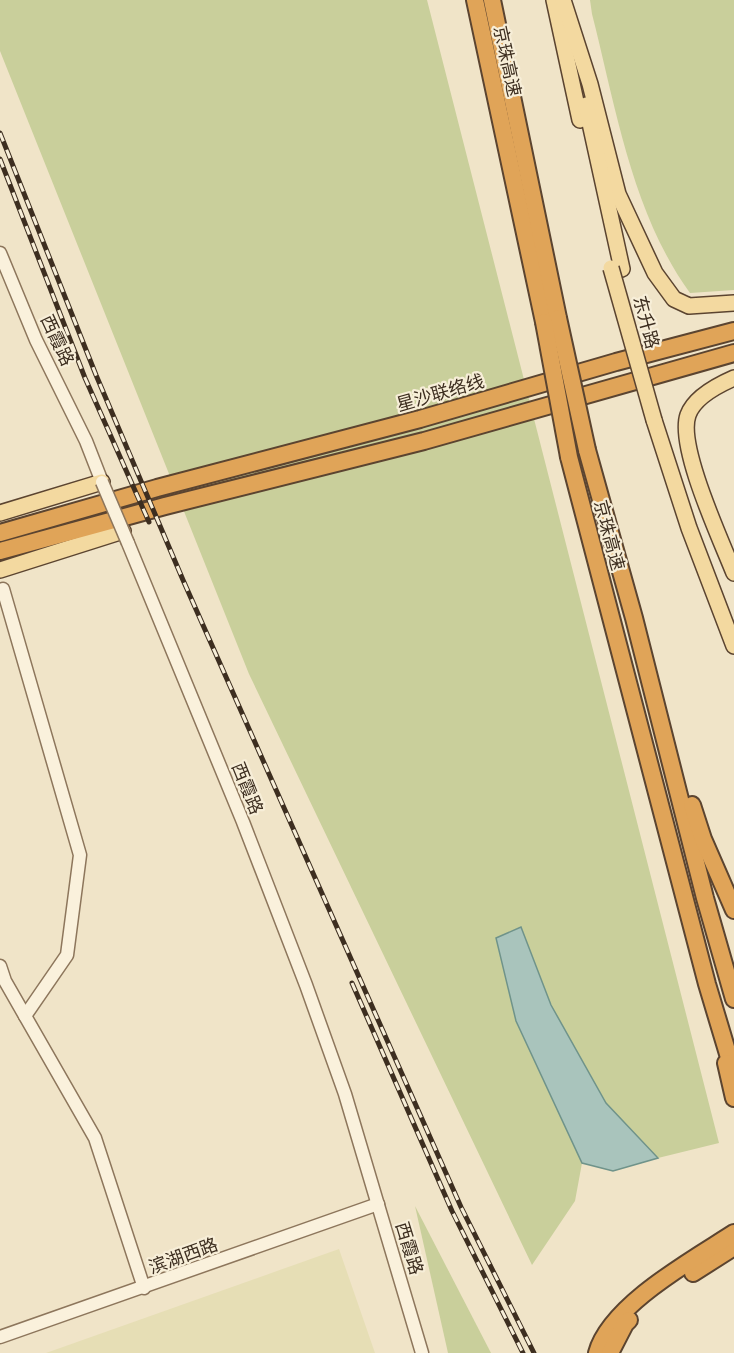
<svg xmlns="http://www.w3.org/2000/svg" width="734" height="1353" viewBox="0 0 734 1353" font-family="'Playfair Display','Noto Sans SC',serif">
<rect width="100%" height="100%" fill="#f0e4c8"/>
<!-- farmland -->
<polygon fill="#e6deb5" points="339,1249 375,1353 46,1353"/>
<!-- green -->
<g fill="#c9cf9b">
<polygon points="0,0 427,0 719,1143 658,1158 606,1103 551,1005 521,927 516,1021 582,1163 575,1201 532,1265 249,674 0,51"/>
<path d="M590,0H734V290L690,293C632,213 616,108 592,14Z"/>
<polygon points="415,1206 491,1353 448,1353"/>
</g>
<!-- water -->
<polygon fill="#a9c4bc" stroke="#6f938a" stroke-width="1.5" points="521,927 551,1005 606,1103 658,1158 613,1171 582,1163 516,1021 496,938"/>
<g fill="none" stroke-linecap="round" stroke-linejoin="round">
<defs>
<g id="minor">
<polyline points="0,253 36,340 86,441 102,482"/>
<polyline points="128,543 243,822 306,985 345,1094 422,1353"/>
<polyline points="3,589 80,855 67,955 25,1016"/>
<polyline points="0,966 5,981 95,1138 144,1288"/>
<polyline points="0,1337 378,1204"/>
</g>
<g id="major">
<polyline points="554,0 580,120"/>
<polyline points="563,0 590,84 618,194 655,273 674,299 689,306 734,303"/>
<polyline points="586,105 622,269"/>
<path d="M734,378C718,385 694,398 688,415C677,446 721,540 734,573"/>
<polyline points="654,420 689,528 734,646"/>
<polyline points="0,513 102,482"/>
<polyline points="0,570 123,531"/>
</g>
<g id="highway">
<polyline points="475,0 544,322"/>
<polyline points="492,0 558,318"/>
<polyline points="587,450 634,618 705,898 734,999"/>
<polyline points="569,457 707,984 734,1074"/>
<polyline points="0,533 157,488 420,419 616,362 734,331"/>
<polyline points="0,551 165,506 424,441 734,353"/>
<polyline points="692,805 703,839 734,910"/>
<polyline points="726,1063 734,1098"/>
<polyline points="693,1273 734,1247"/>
<path d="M597,1353C610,1305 694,1259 734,1233"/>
<polyline points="610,1353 625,1324 629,1320"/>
</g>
</defs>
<!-- minor casing -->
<use href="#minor" stroke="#8d765c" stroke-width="15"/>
<!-- major casing -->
<use href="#major" stroke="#5b4430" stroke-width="18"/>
<!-- highway casing -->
<use href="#highway" stroke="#5b4430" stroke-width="20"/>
<!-- minor -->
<use href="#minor" stroke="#faf1dc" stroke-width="12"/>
<!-- major -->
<use href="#major" stroke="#f3d9a0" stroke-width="15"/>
<!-- highway -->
<use href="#highway" stroke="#e0a458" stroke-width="16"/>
<defs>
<g id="rail">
<polyline points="0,133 96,375 183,580 461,1207 534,1353"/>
<polyline points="0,159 85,378 149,522"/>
<polyline points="352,983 452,1211 523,1353"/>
</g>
</defs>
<!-- rail casing -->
<use href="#rail" stroke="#3d2e20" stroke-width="5"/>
<!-- rail -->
<use href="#rail" stroke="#f7eed8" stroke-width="3" stroke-dasharray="9" stroke-linecap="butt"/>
<defs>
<polyline id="minor-bridge" points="102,482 128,543"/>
<polyline id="major-bridge" points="611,268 654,420"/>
<g id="highway-bridge">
<polyline points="558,318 587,450"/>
<polyline points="544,322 569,457"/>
</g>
</defs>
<!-- minor-bridge casing -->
<use href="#minor-bridge" stroke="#8d765c" stroke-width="15" stroke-linecap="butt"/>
<!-- major-bridge casing -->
<use href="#major-bridge" stroke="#5b4430" stroke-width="18" stroke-linecap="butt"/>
<!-- highway-bridge casing -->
<use href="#highway-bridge" stroke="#5b4430" stroke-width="20" stroke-linecap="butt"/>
<!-- minor-bridge -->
<use href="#minor-bridge" stroke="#faf1dc" stroke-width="12"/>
<!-- major-bridge -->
<use href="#major-bridge" stroke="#f3d9a0" stroke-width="15"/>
<!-- highway-bridge -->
<use href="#highway-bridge" stroke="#e0a458" stroke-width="16"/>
</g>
<g text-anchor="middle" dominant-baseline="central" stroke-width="4.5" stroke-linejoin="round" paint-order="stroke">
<!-- street labels -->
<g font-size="18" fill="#3d2e20" stroke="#f7eed8">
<text transform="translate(508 61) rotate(78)">京珠高速</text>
<text transform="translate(647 322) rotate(75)">东升路</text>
<text transform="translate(58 340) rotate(65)">西霞路</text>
<text transform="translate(440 392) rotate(-16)">星沙联络线</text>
<text transform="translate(610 535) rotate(75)">京珠高速</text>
<text transform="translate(248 788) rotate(68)">西霞路</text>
<text transform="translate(410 1248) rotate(73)">西霞路</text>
<text transform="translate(183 1255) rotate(-20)">滨湖西路</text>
</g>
</g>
</svg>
